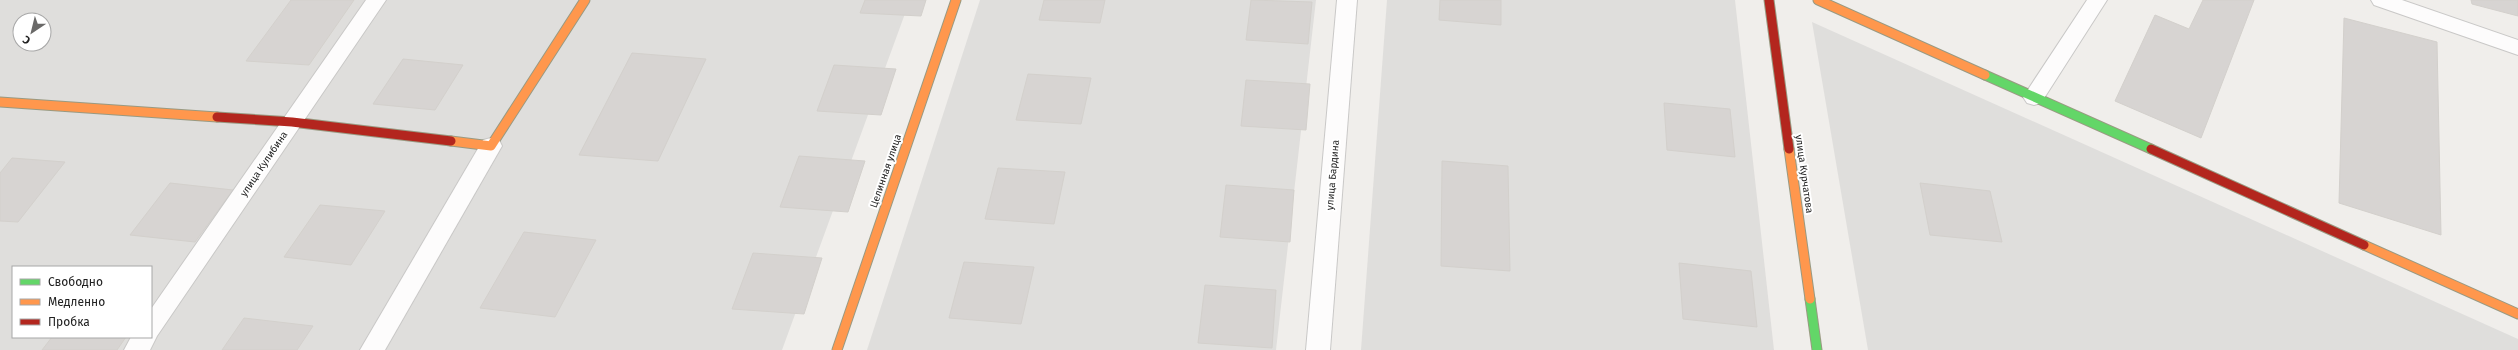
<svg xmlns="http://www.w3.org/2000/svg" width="2518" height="350" viewBox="0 0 2518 350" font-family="'Fira Sans',sans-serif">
<rect width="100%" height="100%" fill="#f0eeeb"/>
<!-- residential -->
<g fill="#dfdedc" fill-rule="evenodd">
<path d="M0,0H910L782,350H0ZM20,20H44V44H20ZM13,267H151V337H13Z"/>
<polygon points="980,0 1316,0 1276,350 867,350"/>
<polygon points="1387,0 1735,0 1774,350 1361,350"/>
<polygon points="1812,22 2518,339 2518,350 1868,350"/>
</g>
<!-- building -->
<g fill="#d7d4d2" stroke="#d3d0cc">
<polygon points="291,0 354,0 309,65 246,61"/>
<polygon points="865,0 926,0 921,16 860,13"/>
<polygon points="1044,0 1105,0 1100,23 1039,20"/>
<polygon points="1251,0 1312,2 1308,44 1246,40"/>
<polygon points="1440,0 1501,0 1501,25 1439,20"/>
<polygon points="2203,0 2254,0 2201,138 2115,101 2155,15 2189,29"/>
<polygon points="2471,0 2518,0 2518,16 2472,4"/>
<polygon points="2344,18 2437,42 2441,235 2339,203"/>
<polygon points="632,53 706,59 658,161 579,155"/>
<polygon points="403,59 463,65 435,110 373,104"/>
<polygon points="834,65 896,69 881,115 817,111"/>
<polygon points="1028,74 1091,78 1081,124 1016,120"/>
<polygon points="1246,80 1310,84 1306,130 1241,126"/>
<polygon points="1664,103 1730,109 1735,157 1667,150"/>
<polygon points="799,156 865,161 848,212 780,207"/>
<polygon points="12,158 65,162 18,222 0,221 0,173"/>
<polygon points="1442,161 1508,166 1510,271 1441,266"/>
<polygon points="998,168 1065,172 1054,224 985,219"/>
<polygon points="170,183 233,190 195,242 130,235"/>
<polygon points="1920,183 1990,191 2002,242 1930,235"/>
<polygon points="1226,185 1294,190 1290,242 1220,237"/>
<polygon points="320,205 385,211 351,265 284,257"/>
<polygon points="524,232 596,240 555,317 480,308"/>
<polygon points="753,253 822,258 804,314 732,309"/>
<polygon points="964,262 1034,267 1021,324 949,318"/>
<polygon points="1679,263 1751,271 1757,327 1683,319"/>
<polygon points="1205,285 1276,290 1272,348 1198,343"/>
<polygon points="244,318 313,326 297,350 222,350"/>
<polygon points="52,337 126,337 117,350 42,350"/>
</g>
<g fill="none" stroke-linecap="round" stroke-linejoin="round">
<defs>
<g id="lane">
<polygon points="2087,0 2107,0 2041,103 2034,105 2027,103 2023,97 2027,91"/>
<polygon points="2371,0 2402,0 2518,40 2518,55 2374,5"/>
</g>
<g id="street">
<polygon points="366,0 386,0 157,336 150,350 124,350 131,337 151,337 151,309"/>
<polygon points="1337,0 1357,0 1330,350 1306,350"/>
<polygon points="491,138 499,140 502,146 385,350 360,350 483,140"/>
</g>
<g id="fast">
<polyline points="1985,75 2151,149"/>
<polyline points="1810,299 1817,350"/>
</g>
<g id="slow">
<polyline points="1818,0 1985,75"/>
<polyline points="0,102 217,117"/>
<polyline points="451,141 491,146 585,0"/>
<polyline points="1789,149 1810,299"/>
<polyline points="2364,245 2518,314"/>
<polyline points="837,350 956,0"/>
</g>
<g id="jam">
<polyline points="1769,0 1789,149"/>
<polyline points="217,117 292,122 451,141"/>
<polyline points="2151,149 2364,245"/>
</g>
</defs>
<!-- lane casing -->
<use href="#lane" stroke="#c9c8c7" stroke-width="2"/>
<!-- street casing -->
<use href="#street" stroke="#c9c8c7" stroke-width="2"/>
<!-- fast casing -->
<use href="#fast" stroke="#999a82" stroke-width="11"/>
<!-- slow casing -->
<use href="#slow" stroke="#999a82" stroke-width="11"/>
<!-- jam casing -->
<use href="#jam" stroke="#999a82" stroke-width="11"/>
<!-- lane -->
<use href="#lane" fill="#fdfcfc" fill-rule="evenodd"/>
<!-- street -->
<use href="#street" fill="#fdfcfc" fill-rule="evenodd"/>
<!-- fast -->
<use href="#fast" stroke="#63d668" stroke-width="9"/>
<!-- slow -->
<use href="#slow" stroke="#ff974d" stroke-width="9"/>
<!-- jam -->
<use href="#jam" stroke="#b3261e" stroke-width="9"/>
</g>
<g text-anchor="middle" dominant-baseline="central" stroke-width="4" stroke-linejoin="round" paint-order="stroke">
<!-- street labels -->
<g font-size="10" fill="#222" stroke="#fff">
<text transform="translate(264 164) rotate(-56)">улица Кулибина</text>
<text transform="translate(886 171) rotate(-71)">Целинная улица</text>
<text transform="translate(1804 174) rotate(82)">улица Курчатова</text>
<text transform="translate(1333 175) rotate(-85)">улица Бардина</text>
</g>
</g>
<!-- legend -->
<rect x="12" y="266" width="140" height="72" fill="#ffffff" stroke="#a7a7a7"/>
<rect x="20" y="279" width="20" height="6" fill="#63d668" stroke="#a7a7a7"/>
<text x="48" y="286" font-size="12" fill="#222222">Свободно</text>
<rect x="20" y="299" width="20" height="6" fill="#ff974d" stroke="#a7a7a7"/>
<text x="48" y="306" font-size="12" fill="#222222">Медленно</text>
<rect x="20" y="319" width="20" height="6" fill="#b3261e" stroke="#a7a7a7"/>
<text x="48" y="326" font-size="12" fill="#222222">Пробка</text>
<!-- north arrow -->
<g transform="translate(32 32) rotate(215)"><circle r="19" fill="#ffffff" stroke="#a7a7a7"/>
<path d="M0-3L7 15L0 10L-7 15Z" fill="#6a6968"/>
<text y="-6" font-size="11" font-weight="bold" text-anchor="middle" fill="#222222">С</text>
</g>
</svg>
